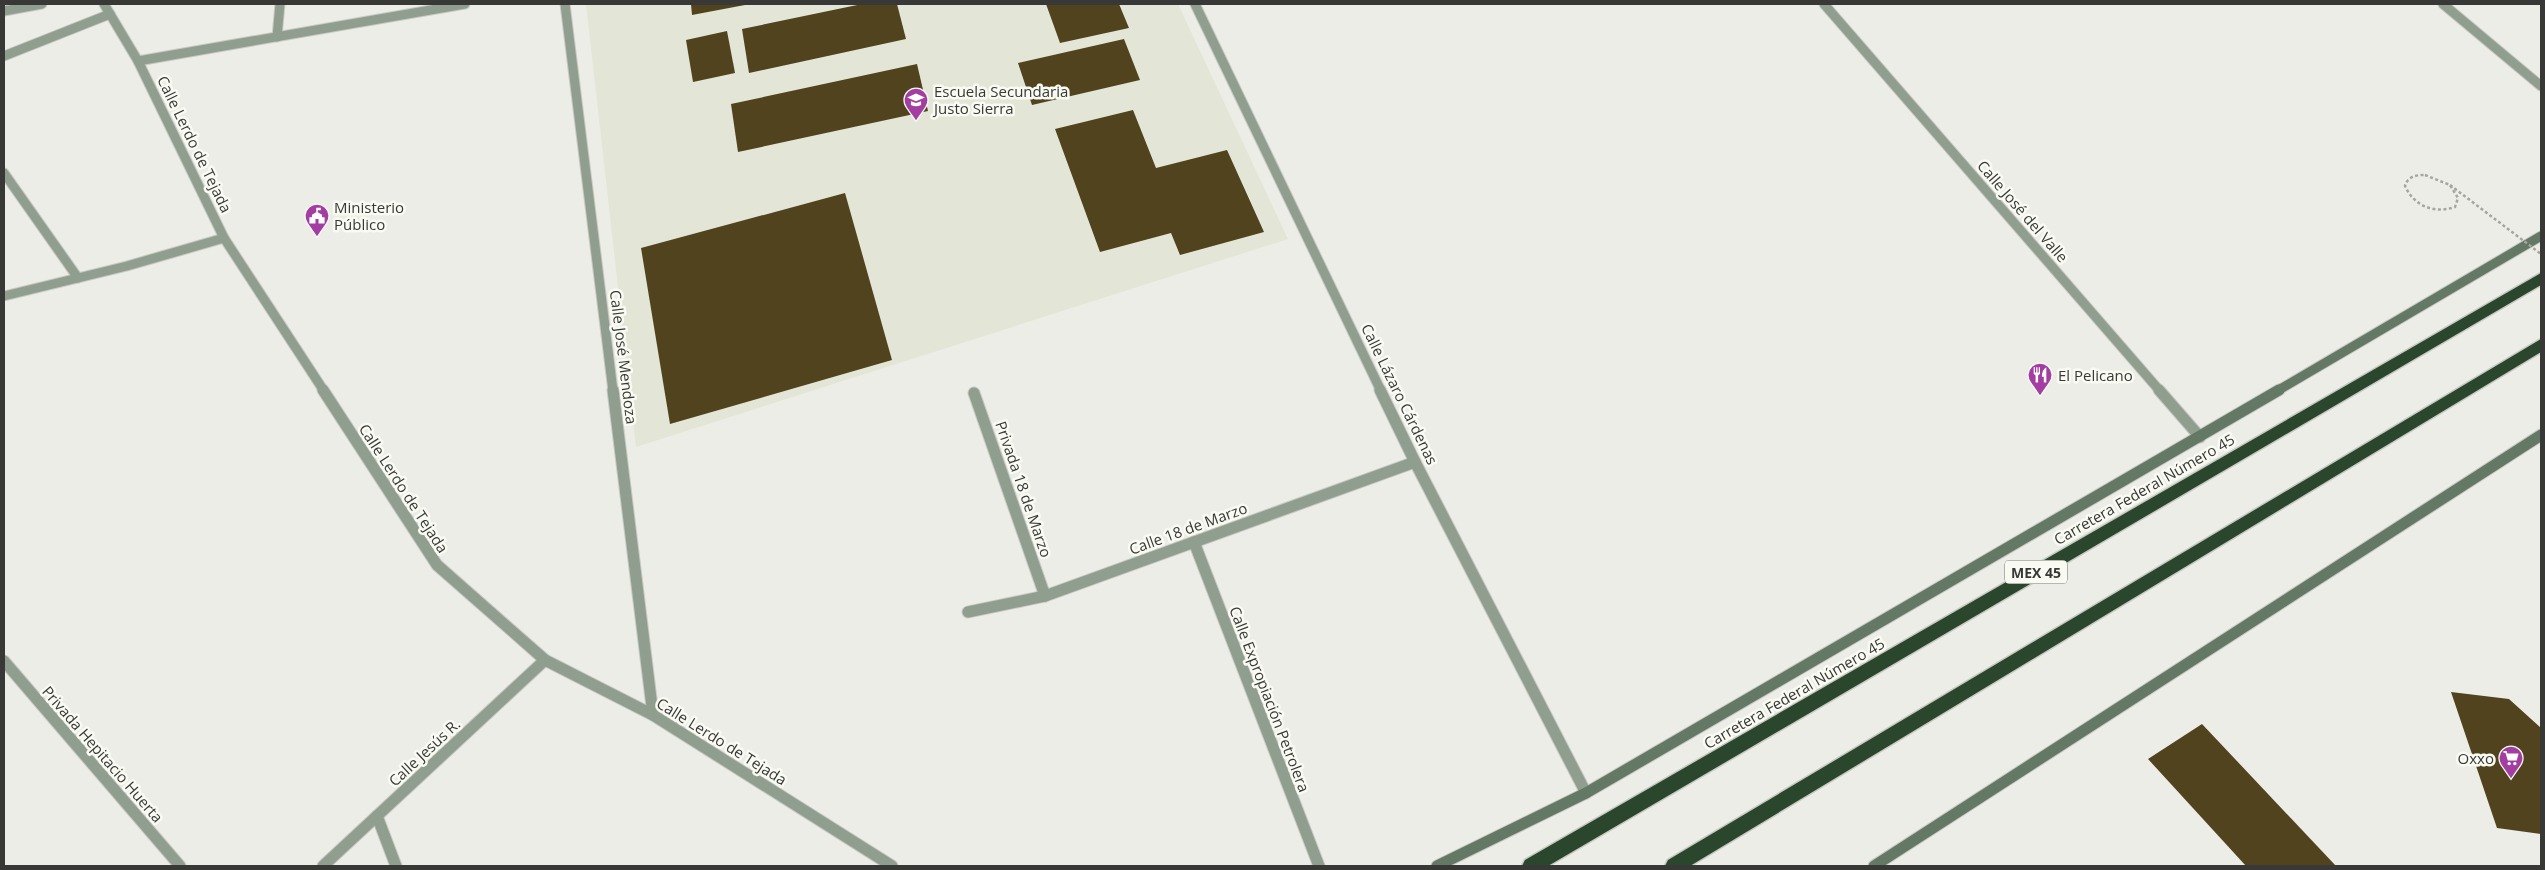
<svg xmlns="http://www.w3.org/2000/svg" width="2545" height="870" viewBox="0 0 2545 870" font-family="'Open Sans',sans-serif">
<rect width="100%" height="100%" fill="#ecede6"/>
<!-- built -->
<polygon fill="#e3e6d7" points="586,4 1178,4 1288,239 636,447"/>
<!-- building -->
<g fill="#52431f">
<polygon points="691,4 745,4 745,5 692,15"/>
<polygon points="862,4 897,4 906,39 749,73 742,29"/>
<polygon points="1046,4 1119,4 1129,28 1060,43"/>
<polygon points="727,31 735,73 693,82 686,40"/>
<polygon points="1124,39 1140,80 1032,105 1018,63"/>
<polygon points="917,64 928,111 738,152 731,104"/>
<polygon points="1133,110 1156,168 1227,150 1264,232 1180,255 1171,233 1100,252 1055,129"/>
<polygon points="845,193 892,360 670,424 641,248"/>
<polygon points="2451,692 2509,699 2541,728 2541,834 2497,828"/>
<polygon points="2202,724 2336,866 2246,866 2148,759"/>
</g>
<g fill="none" stroke-linecap="round" stroke-linejoin="round">
<defs>
<g id="street-far1">
<polyline points="104,4 138,61 224,238 324,391"/>
<polyline points="565,4 613,391"/>
<polyline points="1195,4 1381,391"/>
<polyline points="1824,4 2160,391"/>
<polyline points="2443,4 2541,86"/>
<polyline points="4,11 42,4"/>
<polyline points="277,37 280,4"/>
<polyline points="4,56 110,14"/>
<polyline points="138,61 465,4"/>
<polyline points="4,173 78,278"/>
<polyline points="4,296 127,266 224,238"/>
</g>
<g id="street">
<polyline points="323,390 437,565 545,660 653,715 892,866"/>
<polyline points="613,390 653,715"/>
<polyline points="1380,390 1415,462 1586,793"/>
<polyline points="2159,390 2200,437"/>
<polyline points="974,393 1045,596"/>
<polyline points="1194,542 1319,866"/>
<polyline points="968,612 1045,596 1415,462"/>
<polyline points="4,661 180,866"/>
<polyline points="377,816 396,866"/>
<polyline points="323,866 545,660"/>
</g>
<polyline id="secondary-far1" points="2277,391 2541,236"/>
<g id="secondary">
<polyline points="1437,866 1586,793 2279,390"/>
<polyline points="1874,866 2541,435"/>
</g>
<g id="highway">
<polygon points="2541,273 2541,285 1548,866 1522,866 1525,860"/>
<polygon points="2541,339 2541,352 1690,866 1665,866 1668,860"/>
</g>
</defs>
<!-- street-far1 casing -->
<use href="#street-far1" stroke="#c8c9c3" stroke-width="11"/>
<!-- street casing -->
<use href="#street" stroke="#c8c9c3" stroke-width="13"/>
<!-- secondary-far1 casing -->
<use href="#secondary-far1" stroke="#c8c9c3" stroke-width="11"/>
<!-- secondary casing -->
<use href="#secondary" stroke="#c8c9c3" stroke-width="13"/>
<!-- highway casing -->
<use href="#highway" stroke="#c8c9c3" stroke-width="3"/>
<!-- path -->
<path stroke="#a5a6a0" stroke-width="2.5" stroke-dasharray="3 2.5" stroke-linecap="butt" d="M2425,175L2450,185L2458,198L2455,207C2434,214 2414,206 2405,186C2408,176 2416,175 2425,175Z"/>
<!-- street-far1 -->
<use href="#street-far1" stroke="#909e90" stroke-width="9"/>
<!-- street -->
<use href="#street" stroke="#909e90" stroke-width="11"/>
<!-- secondary-far1 -->
<use href="#secondary-far1" stroke="#647965" stroke-width="9"/>
<!-- secondary -->
<use href="#secondary" stroke="#647965" stroke-width="11"/>
<!-- highway -->
<use href="#highway" fill="#2a472d" fill-rule="evenodd"/>
<!-- path-bridge -->
<polyline stroke="#a5a6a0" stroke-width="2.5" stroke-dasharray="3 2.5" stroke-linecap="butt" points="2450,185 2541,254"/>
</g>
<!-- icons -->
<defs>
<symbol id="school-pin" viewBox="-11 -11 22 30"><path d="M0 17L-7.5 6A9.5 9.5 0 1 1 7.5 6Z" fill="#a33da2" stroke="#f9fbf3"/><path d="M0-5L7-2L0 1L-7-2ZM-4 1L0 2.5L4 1V4Q0 6-4 4Z" fill="#fff"/></symbol>
<symbol id="civic-pin" viewBox="-11 -11 22 30"><path d="M0 17L-7.5 6A9.5 9.5 0 1 1 7.5 6Z" fill="#a33da2" stroke="#f9fbf3"/><path d="M-.6-6.5H3V-4.5H.6V-3L4-1V1h2V6H-6V1h2V-1L-.6-3ZM-1.2 2.5V6h2.4V2.5Z" fill="#fff"/></symbol>
<symbol id="restaurant-pin" viewBox="-11 -11 22 30"><path d="M0 17L-7.5 6A9.5 9.5 0 1 1 7.5 6Z" fill="#a33da2" stroke="#f9fbf3"/><path d="M-5-6h1v4h1v-4h1v4h1v-4h1v5L-1.5 .5V6h-2V.5L-5-1ZM5-6V6H3V1.5H1.5Q1.5-4 5-6Z" fill="#fff"/></symbol>
<symbol id="supermarket-pin" viewBox="-11 -11 22 30"><path d="M0 17L-7.5 6A9.5 9.5 0 1 1 7.5 6Z" fill="#a33da2" stroke="#f9fbf3"/><path d="M-6-5.5h2.5l.6 2H6L4.5 2H-2.5L-4.4-4H-6ZM-1.5 3.2a1.3 1.3 0 1 0 .1 0ZM3 3.2a1.3 1.3 0 1 0 .1 0Z" fill="#fff"/></symbol>
</defs>
<g fill-rule="evenodd">
<use href="#school-pin" x="902" y="86" width="28" height="38"/>
<use href="#civic-pin" x="303" y="202" width="28" height="38"/>
<use href="#restaurant-pin" x="2026" y="361" width="28" height="38"/>
<use href="#supermarket-pin" x="2497" y="744" width="28" height="38"/>
</g>
<g text-anchor="middle" dominant-baseline="central" stroke-width="5" stroke-linejoin="round" paint-order="stroke">
<!-- shield labels -->
<rect fill="#f9fbf3" stroke="#72736f" stroke-width="1" x="2005" y="560.5" width="62" height="23" rx="4"/>
<g font-size="14" font-weight="bold" fill="#383936">
<text x="2036" y="572">MEX 45</text>
</g>
<!-- poi labels -->
<g font-size="15" fill="#383936" stroke="#f9fbf3" text-anchor="start">
<text x="934" y="91">Escuela Secundaria<tspan x="934" dy="17">Justo Sierra</tspan></text>
<text x="334" y="207">Ministerio<tspan x="334" dy="17">Público</tspan></text>
<text x="2058" y="375">El Pelicano</text>
<text x="2494" y="758" text-anchor="end">Oxxo</text>
</g>
<!-- street labels -->
<g font-size="15" fill="#383936" stroke="#f9fbf3">
<text transform="translate(195 144) rotate(64)">Calle Lerdo de Tejada</text>
<text transform="translate(2023 211) rotate(49)">Calle José del Valle</text>
<text transform="translate(624 357) rotate(83)">Calle José Mendoza</text>
<text transform="translate(1400 394) rotate(64)">Calle Lázaro Cárdenas</text>
<text transform="translate(404 488) rotate(57)">Calle Lerdo de Tejada</text>
<text transform="translate(1024 489) rotate(71)">Privada 18 de Marzo</text>
<text transform="translate(2144 489) rotate(-30)">Carretera Federal Número 45</text>
<text transform="translate(1188 528) rotate(-20)">Calle 18 de Marzo</text>
<text transform="translate(1794 693) rotate(-30)">Carretera Federal Número 45</text>
<text transform="translate(1270 699) rotate(69)">Calle Expropiación Petrolera</text>
<text transform="translate(722 741) rotate(32)">Calle Lerdo de Tejada</text>
<text transform="translate(424 752) rotate(-43)">Calle Jesús R.</text>
<text transform="translate(103 754) rotate(49)">Privada Hepitacio Huerta</text>
</g>
</g>
<!-- border -->
<rect width="2545" height="870" fill="none" stroke="#383936" stroke-width="10"/>
</svg>
